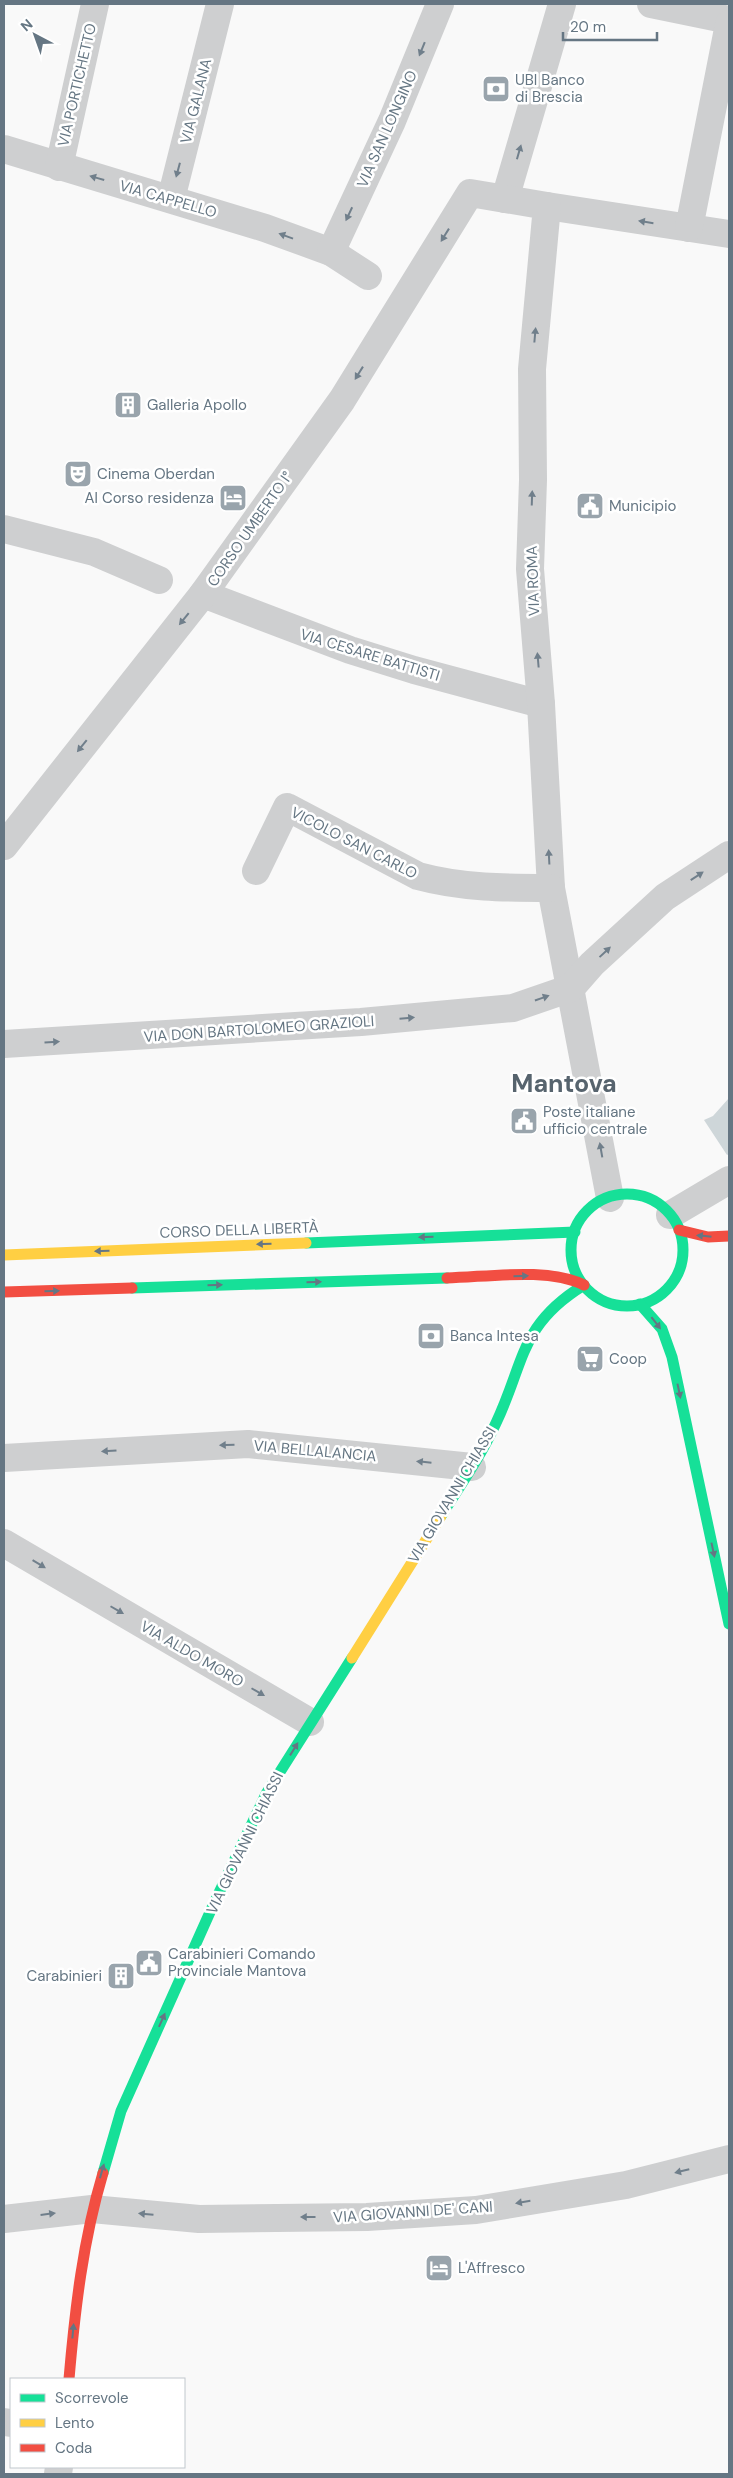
<svg xmlns="http://www.w3.org/2000/svg" width="733" height="2478" viewBox="0 0 733 2478" font-family="'DM Sans',sans-serif">
<rect width="100%" height="100%" fill="#f9f9f9"/>
<!-- water -->
<polygon fill="#ced6d9" points="729,1098 729,1154 727,1155 704,1120 713,1116"/>
<g fill="none" stroke-linecap="round" stroke-linejoin="round">
<!-- street -->
<g stroke="#cecfd0" stroke-width="28">
<polyline points="651,4 729,20"/>
<polyline points="4,149 265,228 331,252 368,276"/>
<polyline points="59,167 95,4"/>
<polyline points="171,199 220,4"/>
<polyline points="505,199 562,4"/>
<polyline points="547,206 729,234"/>
<polyline points="689,228 729,24"/>
<polyline points="331,252 392,121 440,4"/>
<polyline points="4,529 94,552 159,580"/>
<polyline points="203,594 350,650 414,670 541,704"/>
<polyline points="4,846 203,594 342,400 470,193 547,206 532,369 533,480 530,569 541,704 551,888 610,1198"/>
<path d="M256,871L287,807L418,876C462,888 506,888 551,888"/>
<polyline points="4,1044 361,1022 513,1008 571,988 592,964 665,897 729,855"/>
<polyline points="670,1215 729,1180"/>
<polyline points="4,1458 248,1444 472,1467"/>
<polyline points="4,1543 310,1722"/>
<polyline points="4,2219 92,2209 199,2219 367,2217 476,2210 626,2185 729,2159"/>
<polyline points="4,2422 11,2423"/>
<polyline points="58,2474 59,2467"/>
</g>
<!-- fast -->
<g stroke="#16e098" stroke-width="11">
<circle cx="627" cy="1250" r="56"/>
<polyline points="306,1243 575,1232"/>
<polyline points="132,1288 447,1278"/>
<polyline points="640,1304 662,1329 672,1357 729,1624"/>
<path d="M441,1516C460,1486 481,1456 496,1423C525,1362 519,1325 584,1285"/>
<polyline points="103,2173 121,2111 215,1901 266,1794 352,1658"/>
</g>
<!-- slow -->
<g stroke="#ffcf43" stroke-width="11">
<polyline points="4,1255 306,1243"/>
<polyline points="352,1658 441,1516"/>
</g>
<!-- jam -->
<g stroke="#f24e42" stroke-width="11">
<polyline points="679,1230 708,1237 729,1236"/>
<path d="M447,1278C488,1277 547,1267 584,1285"/>
<polyline points="4,1292 132,1288"/>
<path d="M69,2379C75,2309 83,2240 103,2173"/>
</g>
</g>
<!-- one-way arrows -->
<defs><path id="oneway-solid" d="M-6-.8H1V-3.2L6.5 0L1 3.2V.8H-6Z" transform="scale(1.25)"/></defs>
<g fill="#707f8b">
<use href="#oneway-solid" transform="translate(422 49) rotate(112)"/>
<use href="#oneway-solid" transform="translate(519 152) rotate(-74)"/>
<use href="#oneway-solid" transform="translate(178 170) rotate(105)"/>
<use href="#oneway-solid" transform="translate(97 178) rotate(-164)"/>
<use href="#oneway-solid" transform="translate(349 214) rotate(115)"/>
<use href="#oneway-solid" transform="translate(646 222) rotate(-171)"/>
<use href="#oneway-solid" transform="translate(445 235) rotate(122)"/>
<use href="#oneway-solid" transform="translate(286 236) rotate(-160)"/>
<use href="#oneway-solid" transform="translate(535 335) rotate(-85)"/>
<use href="#oneway-solid" transform="translate(359 373) rotate(122)"/>
<use href="#oneway-solid" transform="translate(532 498) rotate(-88)"/>
<use href="#oneway-solid" transform="translate(184 619) rotate(129)"/>
<use href="#oneway-solid" transform="translate(538 660) rotate(-95)"/>
<use href="#oneway-solid" transform="translate(82 746) rotate(129)"/>
<use href="#oneway-solid" transform="translate(549 857) rotate(-93)"/>
<use href="#oneway-solid" transform="translate(697 876) rotate(-33)"/>
<use href="#oneway-solid" transform="translate(605 952) rotate(-43)"/>
<use href="#oneway-solid" transform="translate(542 998) rotate(-19)"/>
<use href="#oneway-solid" transform="translate(407 1018) rotate(-5)"/>
<use href="#oneway-solid" transform="translate(52 1042) rotate(-3)"/>
<use href="#oneway-solid" transform="translate(601 1150) rotate(-100)"/>
<use href="#oneway-solid" transform="translate(227 1445) rotate(178)"/>
<use href="#oneway-solid" transform="translate(109 1451) rotate(176)"/>
<use href="#oneway-solid" transform="translate(424 1462) rotate(-174)"/>
<use href="#oneway-solid" transform="translate(39 1564) rotate(31)"/>
<use href="#oneway-solid" transform="translate(117 1610) rotate(30)"/>
<use href="#oneway-solid" transform="translate(258 1692) rotate(30)"/>
<use href="#oneway-solid" transform="translate(682 2171) rotate(166)"/>
<use href="#oneway-solid" transform="translate(523 2202) rotate(170)"/>
<use href="#oneway-solid" transform="translate(48 2214) rotate(-7)"/>
<use href="#oneway-solid" transform="translate(146 2214) rotate(-175)"/>
<use href="#oneway-solid" transform="translate(308 2217) rotate(180)"/>
</g>
<g fill="#657683">
<use href="#oneway-solid" transform="translate(704 1236) rotate(-174)"/>
<use href="#oneway-solid" transform="translate(426 1237) rotate(178)"/>
<use href="#oneway-solid" transform="translate(264 1244) rotate(178)"/>
<use href="#oneway-solid" transform="translate(102 1251) rotate(178)"/>
<use href="#oneway-solid" transform="translate(521 1276) rotate(-2)"/>
<use href="#oneway-solid" transform="translate(314 1282) rotate(-2)"/>
<use href="#oneway-solid" transform="translate(215 1285) rotate(-2)"/>
<use href="#oneway-solid" transform="translate(52 1291) rotate(-2)"/>
<use href="#oneway-solid" transform="translate(656 1323) rotate(52)"/>
<use href="#oneway-solid" transform="translate(679 1391) rotate(78)"/>
<use href="#oneway-solid" transform="translate(713 1550) rotate(78)"/>
<use href="#oneway-solid" transform="translate(294 1749) rotate(-58)"/>
<use href="#oneway-solid" transform="translate(162 2020) rotate(-66)"/>
<use href="#oneway-solid" transform="translate(102 2171) rotate(-74)"/>
<use href="#oneway-solid" transform="translate(73 2331) rotate(-85)"/>
</g>
<!-- icons -->
<defs>
<symbol id="bank-square" viewBox="-11 -11 22 22"><rect x="-9" y="-9" width="18" height="18" rx="4" fill="#99a4ac" stroke="#fff"/><path d="M-6-4H6V4H-6ZM0-2.3a2.3 2.3 0 1 0 0 4.6a2.3 2.3 0 1 0 0-4.6Z" fill="#fff"/></symbol>
<symbol id="building-square" viewBox="-11 -11 22 22"><rect x="-9" y="-9" width="18" height="18" rx="4" fill="#99a4ac" stroke="#fff"/><path d="M-4-6H4V6H1V3H-1V6H-4ZM-2.5-4.3h1.7v1.8h-1.7ZM.8-4.3h1.7v1.8H.8ZM-2.5-1h1.7V.8h-1.7ZM.8-1h1.7V.8H.8Z" fill="#fff"/></symbol>
<symbol id="theatre-square" viewBox="-11 -11 22 22"><rect x="-9" y="-9" width="18" height="18" rx="4" fill="#99a4ac" stroke="#fff"/><path d="M-5-5.5Q0-4 5-5.5V0Q5 5 0 6Q-5 5-5 0ZM-3.3-2.5H-1v1.5H-3.3ZM1-2.5H3.3v1.5H1ZM-2.8 1Q0 5.5 2.8 1Z" fill="#fff"/></symbol>
<symbol id="hotel-square" viewBox="-11 -11 22 22"><rect x="-9" y="-9" width="18" height="18" rx="4" fill="#99a4ac" stroke="#fff"/><path d="M-6-4.5h1.5V1H6V5H4.5V3h-9V5H-6ZM-4 0a1.8 1.8 0 1 1 3.6 0ZM.5 0V-2.5h3Q6-2.5 6 0Z" fill="#fff"/></symbol>
<symbol id="civic-square" viewBox="-11 -11 22 22"><rect x="-9" y="-9" width="18" height="18" rx="4" fill="#99a4ac" stroke="#fff"/><path d="M-.6-6.5H3V-4.5H.6V-3L4-1V1h2V6H-6V1h2V-1L-.6-3ZM-1.2 2.5V6h2.4V2.5Z" fill="#fff"/></symbol>
<symbol id="supermarket-square" viewBox="-11 -11 22 22"><rect x="-9" y="-9" width="18" height="18" rx="4" fill="#99a4ac" stroke="#fff"/><path d="M-6-5.5h2.5l.6 2H6L4.5 2H-2.5L-4.4-4H-6ZM-1.5 3.2a1.3 1.3 0 1 0 .1 0ZM3 3.2a1.3 1.3 0 1 0 .1 0Z" fill="#fff"/></symbol>
</defs>
<g fill-rule="evenodd">
<use href="#bank-square" x="480" y="73" width="32" height="32"/>
<use href="#building-square" x="112" y="389" width="32" height="32"/>
<use href="#theatre-square" x="62" y="458" width="32" height="32"/>
<use href="#hotel-square" x="217" y="482" width="32" height="32"/>
<use href="#civic-square" x="574" y="490" width="32" height="32"/>
<use href="#civic-square" x="508" y="1105" width="32" height="32"/>
<use href="#bank-square" x="415" y="1320" width="32" height="32"/>
<use href="#supermarket-square" x="574" y="1343" width="32" height="32"/>
<use href="#civic-square" x="133" y="1947" width="32" height="32"/>
<use href="#building-square" x="105" y="1960" width="32" height="32"/>
<use href="#hotel-square" x="423" y="2252" width="32" height="32"/>
</g>
<g text-anchor="middle" dominant-baseline="central" stroke-width="5" stroke-linejoin="round" paint-order="stroke">
<!-- poi labels -->
<g font-size="15" fill="#657683" stroke="#fff" text-anchor="start">
<text x="515" y="80">UBI Banco<tspan x="515" dy="17">di Brescia</tspan></text>
<text x="147" y="405">Galleria Apollo</text>
<text x="97" y="474">Cinema Oberdan</text>
<text x="214" y="498" text-anchor="end">Al Corso residenza</text>
<text x="609" y="506">Municipio</text>
<text x="543" y="1112">Poste italiane<tspan x="543" dy="17">ufficio centrale</tspan></text>
<text x="450" y="1336">Banca Intesa</text>
<text x="609" y="1359">Coop</text>
<text x="168" y="1954">Carabinieri Comando<tspan x="168" dy="17">Provinciale Mantova</tspan></text>
<text x="102" y="1976" text-anchor="end">Carabinieri</text>
<text x="458" y="2268">L'Affresco</text>
</g>
<!-- street labels -->
<g font-size="15" fill="#657683" stroke="#fff">
<text transform="translate(77 85) rotate(-77)">VIA PORTICHETTO</text>
<text transform="translate(196 101) rotate(-76)">VIA GALANA</text>
<text transform="translate(387 129) rotate(-66)">VIA SAN LONGINO</text>
<text transform="translate(168 199) rotate(16)">VIA CAPPELLO</text>
<text transform="translate(250 529) rotate(-55)">CORSO UMBERTO I°</text>
<text transform="translate(533 581) rotate(-92)">VIA ROMA</text>
<text transform="translate(370 655) rotate(17)">VIA CESARE BATTISTI</text>
<text transform="translate(354 843) rotate(27)">VICOLO SAN CARLO</text>
<text transform="translate(259 1029) rotate(-4)">VIA DON BARTOLOMEO GRAZIOLI</text>
<text transform="translate(239 1230) rotate(-2)">CORSO DELLA LIBERTÀ</text>
<text transform="translate(315 1451) rotate(5)">VIA BELLALANCIA</text>
<text transform="translate(452 1495) rotate(-59)">VIA GIOVANNI CHIASSI</text>
<text transform="translate(192 1654) rotate(30)">VIA ALDO MORO</text>
<text transform="translate(245 1843) rotate(-64)">VIA GIOVANNI CHIASSI</text>
<text transform="translate(413 2212) rotate(-4)">VIA GIOVANNI DE' CANI</text>
</g>
<!-- town labels -->
<g font-size="25" font-weight="bold" fill="#57646e" stroke="#fff">
<text x="564" y="1083">Mantova</text>
</g>
</g>
<!-- border -->
<rect width="733" height="2478" fill="none" stroke="#657683" stroke-width="10"/>
<!-- legend -->
<rect x="10" y="2378" width="175" height="90" fill="#ffffff" stroke="#c1c8cd"/>
<rect x="20" y="2394" width="25" height="8" fill="#16e098" stroke="#c1c8cd"/>
<text x="55" y="2403" font-size="15" fill="#657683">Scorrevole</text>
<rect x="20" y="2419" width="25" height="8" fill="#ffcf43" stroke="#c1c8cd"/>
<text x="55" y="2428" font-size="15" fill="#657683">Lento</text>
<rect x="20" y="2444" width="25" height="8" fill="#f24e42" stroke="#c1c8cd"/>
<text x="55" y="2453" font-size="15" fill="#657683">Coda</text>
<!-- north arrow -->
<g transform="translate(35 35) rotate(319)" stroke="#ffffff" stroke-width="4" paint-order="stroke">
<path d="M0-4L9 19L0 12L-9 19Z" fill="#657683"/>
<text y="-8" font-size="14" font-weight="bold" text-anchor="middle" fill="#657683">N</text>
</g>
<!-- scale -->
<path d="M563 32v8h94v-8" fill="none" stroke="#657683" stroke-width="2.5"/>
<text x="570" y="32" font-size="15" fill="#657683" stroke="#ffffff" stroke-width="4" paint-order="stroke">20 m</text>
</svg>
